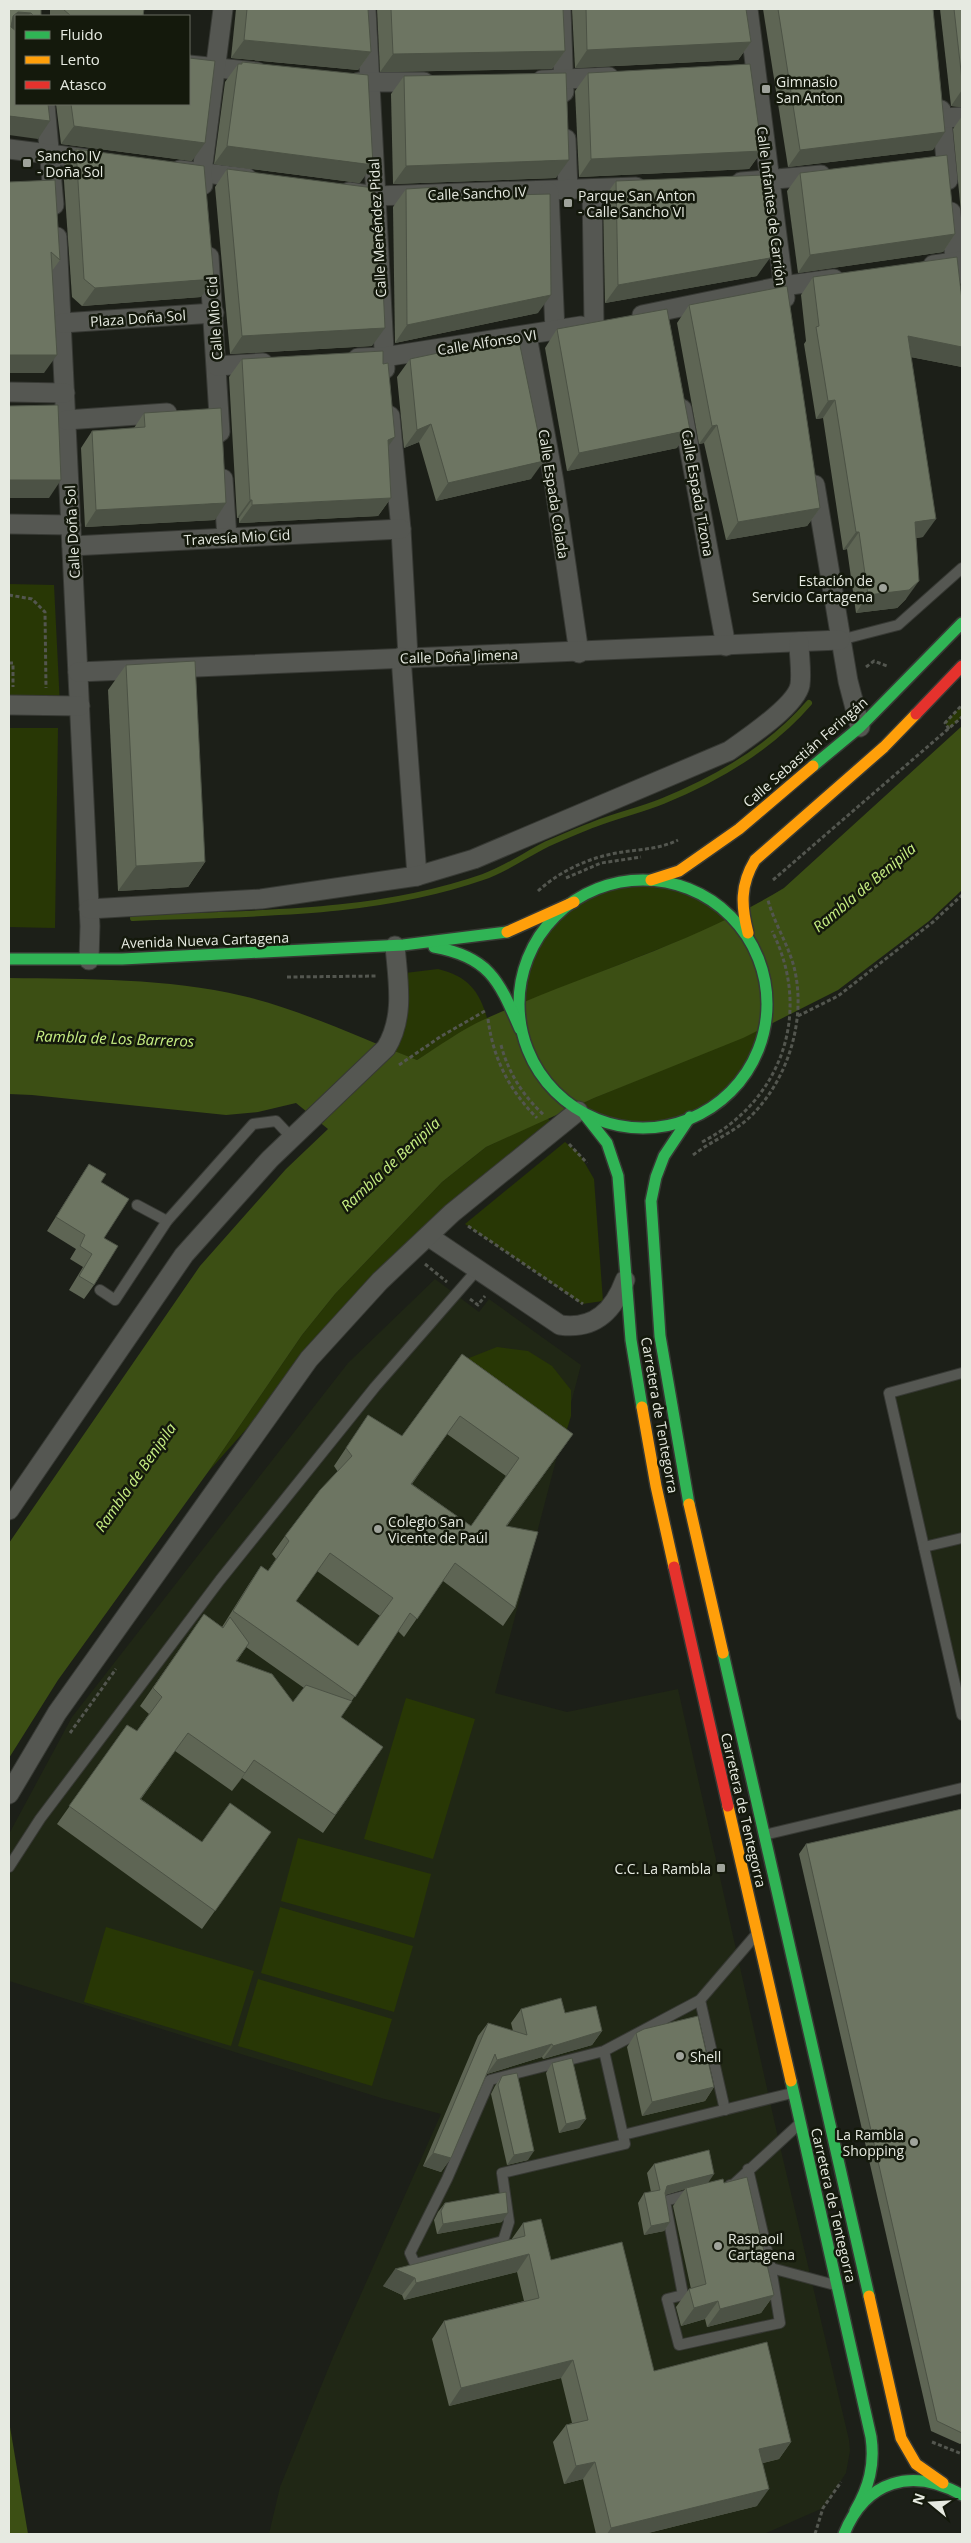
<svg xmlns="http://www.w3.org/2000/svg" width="971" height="2543" viewBox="0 0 971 2543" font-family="'Open Sans',sans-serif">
<rect width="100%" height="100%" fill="#1c1f18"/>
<!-- built -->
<g fill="#202715">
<polygon points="435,1279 479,1312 489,1299 581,1365 495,1693 567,1712 678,1689 779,2142 849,2440 850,2451 846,2473 823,2508 764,2534 269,2534 280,2487 333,2357 441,2114 381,2098 9,1981 9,1834 72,1717 348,1363"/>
<polygon points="962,1373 962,1715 889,1393"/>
</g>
<!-- green -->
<g fill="#283705">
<polygon points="9,584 54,585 60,706 9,705"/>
<polygon points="962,705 962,717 949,729 945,723"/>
<polygon points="9,728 58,728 55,928 9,927"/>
<path d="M650,880C681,882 711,894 732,917L714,927L518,1005C522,927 576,886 650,880Z"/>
<path d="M438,969C467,976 479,990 487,1018L417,1060L386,1048L397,974Z"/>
<path d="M765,1027C760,1046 752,1067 739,1082C711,1117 658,1135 614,1125C599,1122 586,1114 572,1107Z"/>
<polygon points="547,1118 558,1127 453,1213 309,1359 208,1472 302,1335 335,1294 442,1182 486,1147"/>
<polygon points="565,1142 579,1153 594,1179 603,1301 582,1304 465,1224"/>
<polygon points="497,1347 528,1351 552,1366 571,1390 571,1416 560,1452 449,1372 469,1358"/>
<polygon points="406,1698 475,1719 433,1859 364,1839"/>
<polygon points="298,1838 431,1874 414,1938 281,1901"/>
<polygon points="280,1907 413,1946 394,2012 261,1973"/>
<polygon points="106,1927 254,1971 231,2046 84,2002"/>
<polygon points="258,1979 392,2019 372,2086 238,2046"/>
</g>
<!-- water -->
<g fill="#3c4f14">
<path d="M962,726V890L929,921L838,990L743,1038L594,1098L486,1147L442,1182L335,1294L302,1335L208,1472L58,1680L9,1758V1543L200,1266L286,1169L328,1129L296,1103L258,1112L226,1115L32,1095L9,1094V978C86,979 167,978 243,996C299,1009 363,1039 417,1060C439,1046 461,1030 485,1019C585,973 691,945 784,888Z"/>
<polygon points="9,2421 28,2534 9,2534"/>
</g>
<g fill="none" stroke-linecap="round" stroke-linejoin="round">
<!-- stream -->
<path stroke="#3c4f14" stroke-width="6" d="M133,918C250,913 371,916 483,877C506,869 525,855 547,844C563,837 579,830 595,824C618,815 641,810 663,801C717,779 771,747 809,703"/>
<defs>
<g id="lane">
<polyline points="840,640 898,625 962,568"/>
<polyline points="137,1205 167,1221"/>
<polyline points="100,1290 115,1300 167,1221 253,1124 276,1121 292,1138"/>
<polyline points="962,1373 889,1393 962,1715"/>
<polyline points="924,1547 962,1538"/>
<polyline points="764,1835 962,1788"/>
<polyline points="9,1867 40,1819 220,1580 375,1387 477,1270"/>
<polyline points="700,2000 725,2110"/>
<polyline points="604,2051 625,2144 502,2173 509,2222 503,2241 415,2264 410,2253 447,2179 490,2080 604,2051 700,2000 754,1937"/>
<polyline points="623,2135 792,2093"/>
<polyline points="730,2185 734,2184 797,2126"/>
<polyline points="691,2194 665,2201 683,2295 667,2299 679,2345 780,2323 771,2268 748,2169"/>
<polyline points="771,2268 835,2285"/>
</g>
<g id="street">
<polyline points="366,9 385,369"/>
<polyline points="561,9 564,92"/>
<polyline points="748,9 785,298"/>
<polyline points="189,65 257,72"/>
<polyline points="542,80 609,77"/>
<polyline points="359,82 424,82"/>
<polyline points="45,104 54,205"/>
<polyline points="941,110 948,180"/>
<polyline points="942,118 962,117"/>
<polyline points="566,139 568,190"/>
<polyline points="9,149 96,160"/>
<polyline points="180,170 247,178"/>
<polyline points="741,182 821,175"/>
<polyline points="203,185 202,172 223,9"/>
<polyline points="592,189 594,324"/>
<polyline points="349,192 376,196 636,187"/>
<polyline points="549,192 555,331"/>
<polyline points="951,212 956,275"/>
<polyline points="57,237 90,926 89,960"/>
<polyline points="209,257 220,432"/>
<polyline points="933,265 962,261"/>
<polyline points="642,315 783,286 834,279"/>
<polyline points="62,323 214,313"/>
<polyline points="527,336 554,482 579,653"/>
<polyline points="358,358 384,357 581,326"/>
<polyline points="217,366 263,363"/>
<polyline points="9,392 65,393"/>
<polyline points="682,409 726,646"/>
<polyline points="390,416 401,529 408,657"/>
<polyline points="66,420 167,413"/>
<polyline points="223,479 227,538"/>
<polyline points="815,485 848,681 860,727"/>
<polyline points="9,524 71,525"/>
<polyline points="72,546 401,529"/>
<polyline points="401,657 417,876"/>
<polyline points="78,672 840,640"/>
<polyline points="9,705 80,706"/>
<path d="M89,909L261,899L417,876L474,859L729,751C746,739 796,706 800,685C802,672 799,656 799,642"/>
<path d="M428,1236L560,1325C595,1330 614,1310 625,1280"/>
<path d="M9,1510L184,1255L270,1159L386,1048C405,1017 398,981 395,946"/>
<polyline points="9,1794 57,1713 309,1359 380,1281 452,1213 578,1111"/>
</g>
<g id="fast">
<polyline points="813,766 860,727 962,623"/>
<circle cx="643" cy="1004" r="124"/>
<path d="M434,947C490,957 499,981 520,1029"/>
<polyline points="9,959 122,959 403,945 507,932"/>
<polyline points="585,1115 607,1143 618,1176 631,1340 642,1407"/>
<polyline points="689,1504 660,1336 651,1201 656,1177 664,1156 690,1117"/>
<polyline points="723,1653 869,2296"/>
<path d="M791,2081L871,2437C875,2465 869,2487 855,2511"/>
<path d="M844,2534C866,2480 912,2467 962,2495"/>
</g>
<g id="slow">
<polyline points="651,880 679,871 739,829 813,766"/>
<polyline points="507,932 574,902"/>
<path d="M748,933C741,906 740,885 755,860L884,747L916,714"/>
<polyline points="642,1407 656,1486 674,1567"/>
<polyline points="689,1504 723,1653"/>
<polyline points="728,1806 791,2081"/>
<polyline points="869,2296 901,2438 916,2464 943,2483"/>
</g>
<g id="jam">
<polyline points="916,714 962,666"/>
<polyline points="674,1567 728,1806"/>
</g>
</defs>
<!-- lane casing -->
<use href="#lane" stroke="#373934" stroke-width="12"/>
<!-- street casing -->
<use href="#street" stroke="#373934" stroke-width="21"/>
<!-- fast casing -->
<use href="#fast" stroke="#373934" stroke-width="14"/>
<!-- slow casing -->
<use href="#slow" stroke="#373934" stroke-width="14"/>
<!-- jam casing -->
<use href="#jam" stroke="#373934" stroke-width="14"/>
<!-- path -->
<g stroke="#53564f" stroke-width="3" stroke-dasharray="4 2.5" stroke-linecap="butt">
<polyline points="9,595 32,599 45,612 46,688"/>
<polyline points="9,663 13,663 13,687"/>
<polyline points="866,667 874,661 887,666"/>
<polyline points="949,729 945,723 962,705"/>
<polyline points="566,878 601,863 641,857"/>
<polyline points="773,880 962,717"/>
<path d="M538,891C560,871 588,858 617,853C638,849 658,850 678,840"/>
<polyline points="287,977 378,976"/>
<polyline points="798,1016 838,996 933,922 962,895"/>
<path d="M488,1019C493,1058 509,1090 537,1118"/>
<path d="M501,1045C508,1072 523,1096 544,1115"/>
<polyline points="399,1065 440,1037 485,1011"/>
<path d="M702,1142C782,1101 813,1012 772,931"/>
<polyline points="569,1144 587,1163"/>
<path d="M693,1155C711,1141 733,1133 750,1117C788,1080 807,1019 794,967C788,944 774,923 768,900"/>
<polyline points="468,1226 583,1304"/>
<polyline points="425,1264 447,1282"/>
<polyline points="470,1299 478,1305 485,1296"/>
<polyline points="70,1733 116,1669"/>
<polyline points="932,2442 962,2454"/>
<polyline points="815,2534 823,2508 841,2482"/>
</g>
<!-- lane -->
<use href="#lane" stroke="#555752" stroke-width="10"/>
<!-- street -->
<use href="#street" stroke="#555752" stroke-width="19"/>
<!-- fast -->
<use href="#fast" stroke="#30b455" stroke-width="11"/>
<!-- slow -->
<use href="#slow" stroke="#ff9f0a" stroke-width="11"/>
<!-- jam -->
<use href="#jam" stroke="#e5322d" stroke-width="11"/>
</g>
<!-- wall -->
<g fill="#5e6554" fill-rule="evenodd">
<polygon points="9,9 41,9 41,16 16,16 16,31 38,139"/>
<polygon points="50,9 144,9 143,16 50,16"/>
<polygon points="236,9 368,9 371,52 358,70 231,58"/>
<polygon points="377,9 563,9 565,51 552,69 380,72"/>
<polygon points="572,9 746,9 751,42 738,60 575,68"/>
<polygon points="763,9 933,9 933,150 788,167"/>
<polygon points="940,9 962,9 962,107 951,106"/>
<polygon points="242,62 360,183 214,164 225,82 238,64 240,64"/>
<polygon points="588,73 762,151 749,169 579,177 575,91"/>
<polygon points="404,76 556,178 393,184 391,94"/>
<polygon points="56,104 189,104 192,161 61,144"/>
<polygon points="962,116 962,223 953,129"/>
<polygon points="76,149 201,297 82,306 72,297 63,167"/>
<polygon points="227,169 372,346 230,354 215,187"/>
<polygon points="800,173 955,234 943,252 798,273 787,191"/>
<polygon points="616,181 757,276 605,303 603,199"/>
<polygon points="9,182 60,260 52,271 44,373 9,373"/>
<polygon points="406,189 437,197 538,313 395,343 393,207"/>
<polygon points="813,277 962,300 962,367 911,357 923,537 916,538 906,599 897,608 856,613 847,549 843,550 823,418 816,419 804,344 806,341 801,295"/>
<polygon points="689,305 820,508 807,526 726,540 704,443 699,444 677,323"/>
<polygon points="557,329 677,448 567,471 545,348"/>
<polygon points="242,359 388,447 391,498 378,516 239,523 239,518 237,518 229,377"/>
<polygon points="410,359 531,479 436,501 419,442 404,448 397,377"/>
<polygon points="144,413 215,520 85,527 81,448 92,431 134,428"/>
<polygon points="126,665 205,862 188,887 118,891 108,690"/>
<polygon points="89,1164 101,1182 104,1238 94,1285 84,1299 69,1290 83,1267 70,1259 76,1249 47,1231 80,1178"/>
<path d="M462,1354L573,1434L507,1526L515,1608L503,1626L443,1581L404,1637L398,1631L341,1717L383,1747L323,1833L242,1778L232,1791L175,1751L141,1799L202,1842L271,1832L202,1929L57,1824L127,1725L137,1731L149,1714L140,1706L204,1614L222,1627L249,1584L261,1566L268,1571L276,1559L272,1554L285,1536L338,1472L334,1466L368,1415L402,1436ZM447,1434L506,1476L471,1526L412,1484ZM317,1571L380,1616L358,1646L296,1601ZM246,1647L304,1688L293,1702L237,1661Z"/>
<polygon points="962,1809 962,2443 960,2444 931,2431 799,1854 806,1844"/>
<polygon points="521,2009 565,2013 602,2031 592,2045 543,2059 542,2057 487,2074 451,2158 441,2172 423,2166 478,2036 488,2023 513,2031 511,2023"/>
<polygon points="636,2033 714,2087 705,2101 642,2116 627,2047"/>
<polygon points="552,2063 586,2119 579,2128 559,2133 546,2073"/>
<polygon points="502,2076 528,2160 507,2165 491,2094 495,2086"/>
<polygon points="654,2164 708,2182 724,2183 774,2295 761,2313 707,2327 705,2319 681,2326 676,2307 689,2289 691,2289 673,2206 685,2189 665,2195 670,2222 664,2231 644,2235 638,2203 644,2193 651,2192 647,2173"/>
<polygon points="445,2203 502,2222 437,2234 434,2220 438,2212"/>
<polygon points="523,2223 551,2260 654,2371 791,2442 779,2459 763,2463 757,2506 644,2534 596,2534 583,2479 564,2484 553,2442 566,2425 572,2423 561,2378 449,2406 432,2339 444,2321 524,2301 517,2272 404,2300 402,2295 383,2286 511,2240"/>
</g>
<!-- shaded-wall -->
<g fill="#4c5245">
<polygon points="18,12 31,13 28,16 16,16 16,31 9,31 13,16"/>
<polygon points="244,40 371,52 358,70 231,58"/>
<polygon points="751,42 738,60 575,68 587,50"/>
<polygon points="565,51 552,69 380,72 393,54"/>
<polygon points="962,90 962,107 951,106"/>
<polygon points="9,116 50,121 38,139 9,135"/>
<polygon points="74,126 205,143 192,161 61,144"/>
<polygon points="945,132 933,150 788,167 800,150"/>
<polygon points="227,146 373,165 360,183 214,164"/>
<polygon points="762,151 749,169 579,177 591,159"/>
<polygon points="569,160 556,178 393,184 406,166"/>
<polygon points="955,234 943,252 798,273 810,255"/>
<polygon points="770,258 757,276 605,303 618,285"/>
<polygon points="214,279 201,297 82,306 95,288"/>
<polygon points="551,295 538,313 395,343 407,325"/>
<polygon points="385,328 372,346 230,354 242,336"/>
<polygon points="908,336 962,347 962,367 895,354"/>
<polygon points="9,355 57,355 44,373 9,373"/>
<polygon points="835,400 823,418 816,419 828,401"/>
<polygon points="431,424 419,442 404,448 417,430"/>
<polygon points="717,425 704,443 699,444 712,426"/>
<polygon points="690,430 677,448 567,471 579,453"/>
<polygon points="395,437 382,455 388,440"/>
<polygon points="544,461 531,479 436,501 448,483"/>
<polygon points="9,480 61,480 49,498 9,498"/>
<polygon points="391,498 378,516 239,523 252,505"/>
<polygon points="250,500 252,500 239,518 237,518"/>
<polygon points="226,503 215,520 85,527 96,510"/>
<polygon points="820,508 807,526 726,540 738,522"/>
<polygon points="936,519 923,537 903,540 915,522"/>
<polygon points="856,532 859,532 847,549 843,550"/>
<polygon points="919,581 906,599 897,608 856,613 868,595"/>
<polygon points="205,862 188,887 118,891 136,866"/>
<polygon points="254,1760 242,1778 232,1791 245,1773"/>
<polygon points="602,2031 592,2045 543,2059 553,2046"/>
<polygon points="552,2044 542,2057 487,2074 497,2060"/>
<polygon points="714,2087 705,2101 642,2116 652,2102"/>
<polygon points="586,2119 579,2128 559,2133 566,2124"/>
<polygon points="534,2151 528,2160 507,2165 514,2155"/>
<polygon points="433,2153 451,2158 441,2172 423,2166"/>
<polygon points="714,2174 708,2183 686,2188 685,2189 661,2196 667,2186"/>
<polygon points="508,2213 502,2222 437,2234 443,2224"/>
<polygon points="670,2222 664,2231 644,2235 651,2226"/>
<polygon points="529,2254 517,2272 404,2300 416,2283"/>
<polygon points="395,2269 415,2278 402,2295 383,2286"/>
<polygon points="774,2295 761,2313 707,2327 720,2309"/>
<polygon points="718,2301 705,2319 681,2326 694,2308"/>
<polygon points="573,2360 561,2378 449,2406 461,2388"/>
<polygon points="791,2442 779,2459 747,2467 759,2449"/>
<polygon points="595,2462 583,2479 564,2484 576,2466"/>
<polygon points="769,2489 757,2506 644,2534 607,2534 611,2528"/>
</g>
<!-- building -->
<g fill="#6d7562" stroke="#4c5245" fill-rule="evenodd">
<polygon points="9,9 41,9 41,16 34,16 31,13 18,12 13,16 11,27 16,31 16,104 48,104 50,121 9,116"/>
<polygon points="63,9 144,9 143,16 71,16"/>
<polygon points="247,9 368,9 371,52 244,40"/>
<polygon points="391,9 563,9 565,51 393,54"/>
<polygon points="586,9 746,9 751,42 587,50"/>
<polygon points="778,9 933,9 945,132 800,150"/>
<polygon points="954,9 962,9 962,80"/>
<polygon points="189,58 215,61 205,143 74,126 71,104 189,104"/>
<polygon points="242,62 368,75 373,165 227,146 238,64 242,64"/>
<polygon points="750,64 762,151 591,159 588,73"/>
<polygon points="566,73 569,160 406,166 404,76"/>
<polygon points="76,149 204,166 214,279 95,288 84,279"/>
<polygon points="947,155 955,234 810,255 800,173"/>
<polygon points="227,169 374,188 380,286 383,286 385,328 242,336"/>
<polygon points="764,175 778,242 770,258 618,285 616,181"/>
<polygon points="55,180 60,260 51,252 57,355 9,355 9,182"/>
<polygon points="437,187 437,197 550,194 551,295 407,325 406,189"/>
<polygon points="957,257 962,300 962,347 908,336 936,519 915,522 919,581 909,590 868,595 859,532 856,532 835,400 828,401 816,327 819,326 813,277"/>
<polygon points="787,286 820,508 738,522 717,425 712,426 689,305"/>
<polygon points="667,309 690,430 579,453 557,329"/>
<polygon points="518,336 544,461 448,483 431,424 417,430 410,359"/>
<polygon points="383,351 383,364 388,363 395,437 388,440 391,498 252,505 252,500 250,500 242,359"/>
<polygon points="58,405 61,480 9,480 9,406"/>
<polygon points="221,408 226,503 96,510 92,431 145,427 144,413"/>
<polygon points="195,661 205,862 136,866 126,665"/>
<polygon points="89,1164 106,1174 101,1182 129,1199 104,1238 118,1246 94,1285 79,1276 92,1254 80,1246 85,1235 56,1217"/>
<path d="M462,1354L573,1434L506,1526L538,1532L515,1608L455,1563L417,1619L410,1613L355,1697L233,1611L261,1566L268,1571L289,1541L285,1536L320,1490L352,1456L346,1448L368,1415L402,1436ZM460,1416L519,1458L471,1526L411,1484ZM330,1553L393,1598L358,1646L296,1601Z"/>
<polygon points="204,1614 223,1628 230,1617 249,1643 236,1661 272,1674 293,1702 306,1685 352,1701 341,1717 383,1747 335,1815 254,1760 245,1773 188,1733 140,1799 202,1842 230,1803 271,1832 215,1911 69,1806 127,1725 137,1731 162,1697 153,1688"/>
<polygon points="962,1809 962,2433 937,2421 806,1844"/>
<polygon points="561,1998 565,2013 596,2006 602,2031 553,2046 552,2044 497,2060 495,2054 451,2158 433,2153 488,2023 527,2035 521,2009"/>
<polygon points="698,2016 714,2087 652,2102 636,2033 644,2029"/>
<polygon points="572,2058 586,2119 566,2124 552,2063"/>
<polygon points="517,2073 534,2151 514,2155 498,2085 502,2076"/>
<polygon points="709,2150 714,2174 667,2186 665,2193 670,2222 651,2226 644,2193 660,2190 654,2164"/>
<polygon points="747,2177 774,2295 720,2309 718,2301 694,2308 689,2289 706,2284 686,2188 723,2179 724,2183"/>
<polygon points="506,2192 508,2213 443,2224 441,2211 445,2203"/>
<polygon points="541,2219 551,2260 622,2242 654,2371 767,2342 791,2442 759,2449 769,2489 611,2528 595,2462 576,2466 566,2425 588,2420 573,2360 461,2388 444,2321 539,2298 529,2254 416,2283 415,2278 395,2269 525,2236 523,2223"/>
</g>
<!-- markers -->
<g fill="#9fa39b" stroke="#14190c" stroke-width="2">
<rect x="761" y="84" width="10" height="10" rx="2.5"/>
<rect x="22" y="158" width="10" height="10" rx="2.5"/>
<rect x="563" y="198" width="10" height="10" rx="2.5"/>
<circle cx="883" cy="588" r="5"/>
<circle cx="378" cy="1529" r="5"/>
<rect x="716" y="1863" width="10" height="10" rx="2.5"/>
<circle cx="680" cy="2056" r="5"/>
<circle cx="914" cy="2142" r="5"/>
<circle cx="718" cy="2246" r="5"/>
</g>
<g text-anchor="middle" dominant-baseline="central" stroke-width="5" stroke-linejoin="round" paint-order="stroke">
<!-- poi labels -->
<g font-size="14" fill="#e6eae1" stroke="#14190c" text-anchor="start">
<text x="776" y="81">Gimnasio<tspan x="776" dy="16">San Anton</tspan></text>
<text x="37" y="155">Sancho IV<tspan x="37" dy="16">- Doña Sol</tspan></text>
<text x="578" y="195">Parque San Anton<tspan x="578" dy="16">- Calle Sancho VI</tspan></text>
<text x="873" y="580" text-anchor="end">Estación de<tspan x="873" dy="16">Servicio Cartagena</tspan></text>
<text x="388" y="1521">Colegio San<tspan x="388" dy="16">Vicente de Paúl</tspan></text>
<text x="711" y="1868" text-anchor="end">C.C. La Rambla</text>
<text x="690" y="2056">Shell</text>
<text x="904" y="2134" text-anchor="end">La Rambla<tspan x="904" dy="16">Shopping</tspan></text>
<text x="728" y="2238">Raspaoil<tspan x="728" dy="16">Cartagena</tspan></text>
</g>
<!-- street labels -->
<g font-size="14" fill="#e6eae1" stroke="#14190c">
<text transform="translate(477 193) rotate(-2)">Calle Sancho IV</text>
<text transform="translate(772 206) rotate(83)">Calle Infantes de Carrión</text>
<text transform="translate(377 228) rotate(-93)">Calle Menéndez Pidal</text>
<text transform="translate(138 318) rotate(-4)">Plaza Doña Sol</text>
<text transform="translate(214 318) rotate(-94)">Calle Mio Cid</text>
<text transform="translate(487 342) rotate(-9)">Calle Alfonso VI</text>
<text transform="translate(698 493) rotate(80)">Calle Espada Tizona</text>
<text transform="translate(554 494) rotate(81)">Calle Espada Colada</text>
<text transform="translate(72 532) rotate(-93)">Calle Doña Sol</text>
<text transform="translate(237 537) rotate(-3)">Travesía Mio Cid</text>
<text transform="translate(459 656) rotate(-2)">Calle Doña Jimena</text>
<text transform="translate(805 752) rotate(-41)">Calle Sebastián Feringán</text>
<text transform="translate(205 940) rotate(-2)">Avenida Nueva Cartagena</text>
<text transform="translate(660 1415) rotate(80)">Carretera de Tentegorra</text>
<text transform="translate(744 1810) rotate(77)">Carretera de Tentegorra</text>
<text transform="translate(834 2205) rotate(77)">Carretera de Tentegorra</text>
</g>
<!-- water labels -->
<g font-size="15" font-style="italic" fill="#c8f083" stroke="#14190c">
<text transform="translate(864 887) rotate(-40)">Rambla de Benipila</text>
<text transform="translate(115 1038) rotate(2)">Rambla de Los Barreros</text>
<text transform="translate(390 1164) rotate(-43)">Rambla de Benipila</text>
<text transform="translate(135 1477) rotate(-55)">Rambla de Benipila</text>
</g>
</g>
<!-- border -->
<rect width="971" height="2543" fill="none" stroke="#e6eae1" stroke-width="20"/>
<!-- legend -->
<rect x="15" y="15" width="175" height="90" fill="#14190c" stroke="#686d61"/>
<rect x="25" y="31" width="25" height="8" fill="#30b455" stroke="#686d61"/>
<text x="60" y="40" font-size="15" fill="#e6eae1">Fluido</text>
<rect x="25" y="56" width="25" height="8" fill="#ff9f0a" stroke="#686d61"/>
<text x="60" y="65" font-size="15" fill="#e6eae1">Lento</text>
<rect x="25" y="81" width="25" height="8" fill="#e5322d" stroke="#686d61"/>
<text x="60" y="90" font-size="15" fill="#e6eae1">Atasco</text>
<!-- north arrow -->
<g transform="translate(931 2503) rotate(288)" stroke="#14190c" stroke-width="4" paint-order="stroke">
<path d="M0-4L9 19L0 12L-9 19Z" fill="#e6eae1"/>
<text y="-8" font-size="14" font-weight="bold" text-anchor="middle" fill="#e6eae1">N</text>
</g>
</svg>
